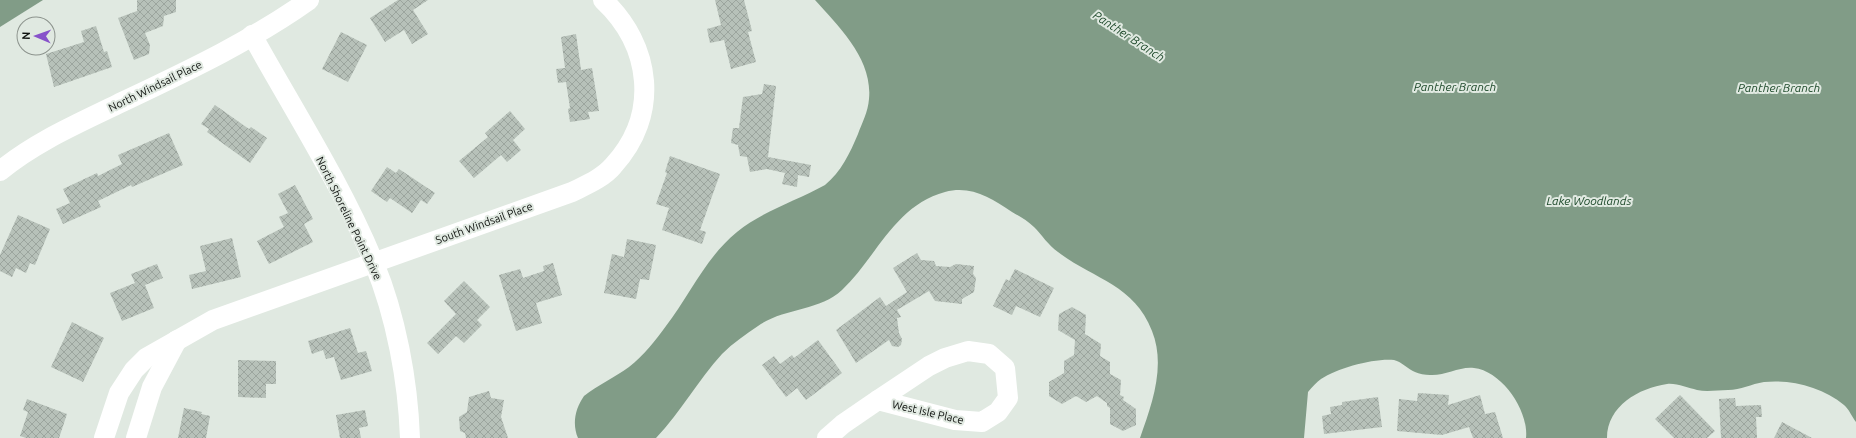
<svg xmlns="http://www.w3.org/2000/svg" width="1856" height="438" viewBox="0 0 1856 438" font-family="Ubuntu,sans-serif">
<defs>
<pattern id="building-cross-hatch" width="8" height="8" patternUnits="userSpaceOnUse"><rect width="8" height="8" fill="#b7c1b9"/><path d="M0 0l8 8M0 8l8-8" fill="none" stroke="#9ca59e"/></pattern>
</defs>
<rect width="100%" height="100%" fill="#e0e9e1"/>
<!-- water -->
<g fill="#819c87">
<polygon points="0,0 43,0 0,27"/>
<path d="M815,0H1856V422C1852,417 1849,409 1844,405C1823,387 1790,379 1764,382C1751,384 1741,390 1728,390C1718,390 1707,392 1697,390C1688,388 1677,383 1667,384C1639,388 1607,406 1607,438H1526C1529,411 1502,371 1474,368C1460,366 1445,376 1430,375C1425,375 1419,374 1415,372C1408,369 1402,362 1394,360C1374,358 1338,368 1321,379C1317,382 1312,387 1308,392L1304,438H1140C1152,404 1166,366 1152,331C1134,284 1093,279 1058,252C1048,245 1042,235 1034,227C1028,221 1019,216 1012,212C991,198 971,185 945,192C895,205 876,258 842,290C820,311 783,308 758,326C746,334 733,343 722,354C698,380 681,412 656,438H578C572,424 575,409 584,396C598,385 615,377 629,367C643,356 656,340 666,326C690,295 706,257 737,232C763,211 796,201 825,185C841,172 850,153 858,134C862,123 868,112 869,99C873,59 839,27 815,0Z"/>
</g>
<!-- building -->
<g fill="url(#building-cross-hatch)">
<polygon points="137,0 176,0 176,12 164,16 163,26 145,33 150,45 149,54 134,60 118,18 137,11"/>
<polygon points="398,0 428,0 413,10 428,34 412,44 404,30 385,42 370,18"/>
<polygon points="715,0 744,0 752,31 748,32 756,62 731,69 724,40 710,43 707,29 721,25"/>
<polygon points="96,26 104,52 107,51 112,67 54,87 46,54 84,42 81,31"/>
<polygon points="341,32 367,45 348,82 322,69"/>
<polygon points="576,34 581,70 592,68 599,111 588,112 590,119 570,122 568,109 570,108 566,82 558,83 556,69 565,68 561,37"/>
<polygon points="764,84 776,86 768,157 811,165 809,177 798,175 797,187 782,184 785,173 767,169 750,172 747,157 740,156 738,145 731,143 733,128 739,128 743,97 762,94"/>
<polygon points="215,105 249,129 251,127 267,138 250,163 207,132 209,129 201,124"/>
<polygon points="510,111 525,129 513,140 521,150 507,162 501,155 474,178 459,161 488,137 485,133"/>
<polygon points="169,133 183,165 132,187 131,185 98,201 101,207 63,224 56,209 70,203 63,189 97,173 98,176 122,164 118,155"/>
<polygon points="670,156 720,174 700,230 706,232 702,244 662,230 669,208 656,204 667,173 665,172"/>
<polygon points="387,167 396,173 399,169 435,193 427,204 421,200 412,213 390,198 387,202 371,191"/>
<polygon points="295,185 313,219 304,224 313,242 269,264 257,241 284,227 279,217 288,213 278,194"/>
<polygon points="18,215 50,229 35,265 30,263 26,273 16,268 12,277 0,271 0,255"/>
<polygon points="232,238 241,277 192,289 189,275 206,271 200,246"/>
<polygon points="627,239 656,245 649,280 640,279 636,299 604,293 612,254 624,257"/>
<polygon points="917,253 921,260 934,261 936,266 950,267 956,264 974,266 973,274 976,278 974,292 962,299 962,304 935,301 929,291 897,310 901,317 897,318 899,333 902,339 901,345 898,347 892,346 889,340 856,363 836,330 880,297 886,306 907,292 893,268"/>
<polygon points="553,263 562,295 536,303 542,323 516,331 499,275 520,269 523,278 544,271 543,266"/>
<polygon points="157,264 163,278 145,285 154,308 122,321 110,293 135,283 131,274"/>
<polygon points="1015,269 1054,288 1040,317 1016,306 1012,315 993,306 1006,279 1009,281"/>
<polygon points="464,281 490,307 477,320 482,325 464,343 456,336 438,354 427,343 456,314 444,301"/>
<polygon points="1072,307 1086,315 1085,334 1101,344 1100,356 1110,362 1110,374 1121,380 1120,395 1124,397 1123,400 1136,409 1136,425 1123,431 1110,424 1110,408 1107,406 1107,403 1097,396 1086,402 1076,396 1062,404 1049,396 1049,382 1064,373 1064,361 1074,355 1075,340 1058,330 1059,314"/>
<polygon points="72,322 104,338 83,382 51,367"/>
<polygon points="350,328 358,353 366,351 372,371 341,380 334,357 326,359 323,350 312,354 308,341"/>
<polygon points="818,340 842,373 806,400 797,388 786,397 762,365 774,356 780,364 792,355 794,358"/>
<polygon points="238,360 276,361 276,384 266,384 266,398 238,397"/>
<polygon points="489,391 491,398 504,400 501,417 508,438 466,438 465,433 460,431 459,417 467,412 469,397"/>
<polygon points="1418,393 1449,395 1448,405 1480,395 1485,414 1495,412 1503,438 1473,438 1469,427 1442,435 1397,431 1399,399 1417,401"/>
<polygon points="1680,395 1715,431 1707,438 1674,438 1655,419"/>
<polygon points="1378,397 1382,427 1324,434 1322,416 1331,414 1330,407 1342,405 1342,402"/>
<polygon points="1735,398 1736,406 1761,405 1762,417 1756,417 1757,438 1721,438 1719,399"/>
<polygon points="27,399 67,414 59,438 26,438 20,436 28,412 23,410"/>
<polygon points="184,408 202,412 201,414 210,416 206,438 178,438"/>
<polygon points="365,410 368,426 359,428 361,438 340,438 336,415"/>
<polygon points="1782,422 1812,438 1774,438"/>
</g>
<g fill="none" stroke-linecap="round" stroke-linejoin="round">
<!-- minor -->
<g stroke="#fff" stroke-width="20">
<path d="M252,35C293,109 342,185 374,263C396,316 408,381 410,438"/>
<path d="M0,171C35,142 77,124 118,104C183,73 250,42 309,0"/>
<polygon points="968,351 989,354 1005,368 1008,398 998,412 982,422 955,420 878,400 929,366 945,358"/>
<path d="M104,438L119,393L134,370L146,358L213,320L572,192C586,185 603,178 613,166C660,115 652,46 603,0"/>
<polyline points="136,438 152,387 177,340"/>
<polyline points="827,438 843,424 878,400"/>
</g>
</g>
<g text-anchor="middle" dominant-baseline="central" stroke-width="4" stroke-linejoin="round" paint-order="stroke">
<!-- street labels -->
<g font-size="11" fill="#0e110e" stroke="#e0e9e1">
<text transform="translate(155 86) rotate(-26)">North Windsail Place</text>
<text transform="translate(349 218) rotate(64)">North Shoreline Point Drive</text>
<text transform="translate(484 223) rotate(-20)">South Windsail Place</text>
<text transform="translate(928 412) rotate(13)">West Isle Place</text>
</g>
<!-- water labels -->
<g font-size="12" font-style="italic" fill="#1e4a2b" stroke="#e0e9e1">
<text transform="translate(1129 36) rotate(33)">Panther Branch</text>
<text x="1455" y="86">Panther Branch</text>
<text x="1779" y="87">Panther Branch</text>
<text x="1589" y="200">Lake Woodlands</text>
</g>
</g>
<!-- north arrow -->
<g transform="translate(36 36) rotate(272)"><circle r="19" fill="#e0e9e1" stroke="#8c938d"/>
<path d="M0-3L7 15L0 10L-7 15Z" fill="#8752ca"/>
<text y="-6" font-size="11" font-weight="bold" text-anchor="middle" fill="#0e110e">N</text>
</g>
</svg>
